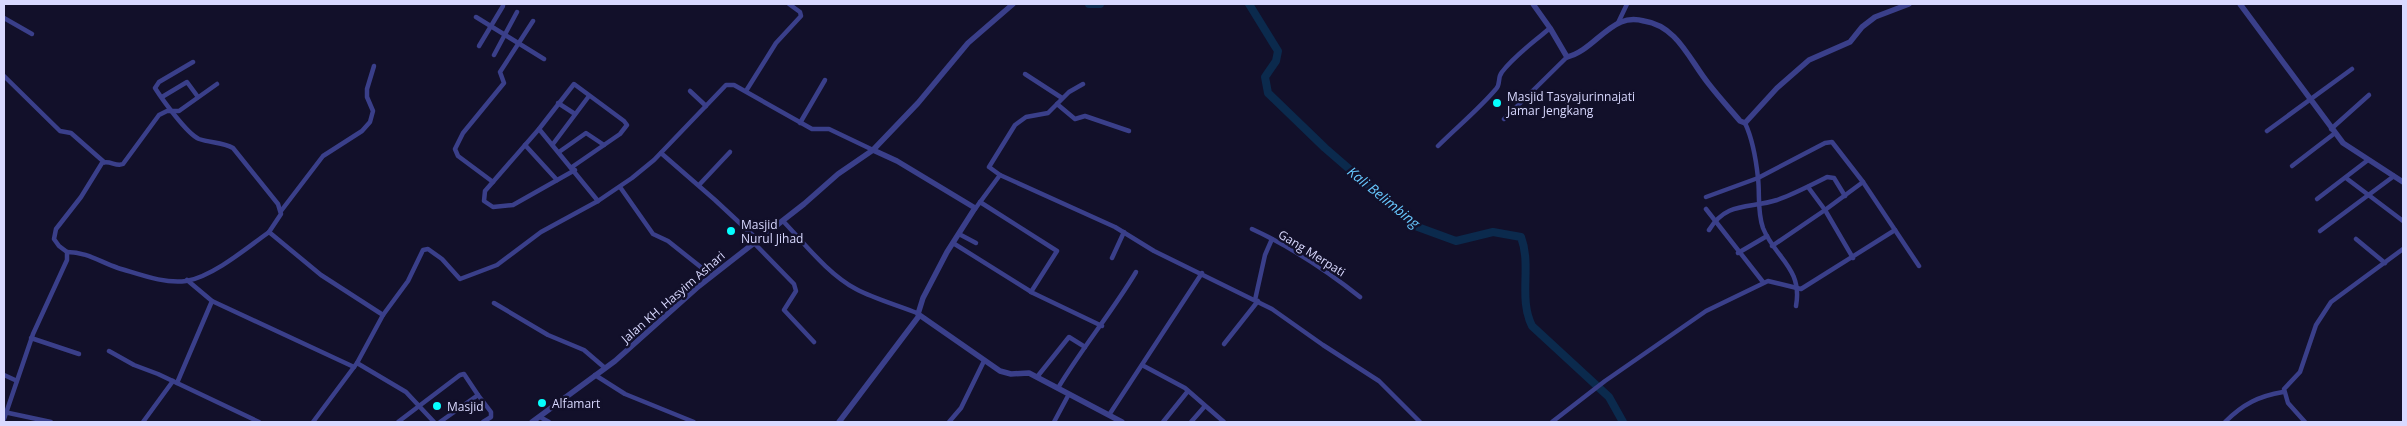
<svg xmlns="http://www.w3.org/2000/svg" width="2407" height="426" viewBox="0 0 2407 426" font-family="'Open Sans',sans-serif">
<rect width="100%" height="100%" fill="#12102a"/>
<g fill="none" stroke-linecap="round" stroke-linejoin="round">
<!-- river -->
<g stroke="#0b2a4d" stroke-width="8">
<polyline points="1089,4 1100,4"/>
<path d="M1249,4L1278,51L1276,61L1265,77L1268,93L1325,148L1415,226L1456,241L1493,232L1521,237C1532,266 1518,298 1532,326L1609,397L1623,422"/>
</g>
<!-- minor -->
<g stroke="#3a3f8a" stroke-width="4.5">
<polyline points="476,17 544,59"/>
<polyline points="4,18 32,34"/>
<polyline points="1618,23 1627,4"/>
<polyline points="479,46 503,6"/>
<polyline points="494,55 517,12"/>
<path d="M193,62L159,82L155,88C162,99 187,134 199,139C210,143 223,142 233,148L278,204L281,214L269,232"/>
<polyline points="1025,74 1062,98"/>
<polyline points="4,76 60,131 71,133 104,162"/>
<polyline points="690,91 706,106"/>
<polyline points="746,91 776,43 801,16 800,12 789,4"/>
<polyline points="162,97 187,82 198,97"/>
<polyline points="558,103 575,114"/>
<polyline points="1057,104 1075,119 1085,116 1129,131"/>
<polyline points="1504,119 1567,57"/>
<polyline points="800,123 825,80"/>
<path d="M1745,123C1753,140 1756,159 1758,178C1760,195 1757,211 1763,228C1775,258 1803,268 1796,306"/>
<polyline points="539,129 598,201"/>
<polyline points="2331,129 2369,95"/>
<polyline points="2267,131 2352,69"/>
<polyline points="553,144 589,96"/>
<polyline points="525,145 557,180"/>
<path d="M1438,146C1457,127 1478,110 1496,89C1501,84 1497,78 1502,72C1515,55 1534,42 1550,28"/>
<polyline points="559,152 586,133 604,145"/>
<polyline points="661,153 715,200 758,240"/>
<polyline points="2292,166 2335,133"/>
<polyline points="572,167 620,134 627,125 624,121 574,84 539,129 485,191 484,201 493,207 513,205 575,170"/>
<polyline points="1000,175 989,167 1015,125 1026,117 1048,113 1069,92 1083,84"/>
<polyline points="2346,178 2403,221"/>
<polyline points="493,182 458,156 455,149 463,133 504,83 500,72 533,21"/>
<polyline points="699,185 730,152"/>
<polyline points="620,187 653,234 668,241 712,276"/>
<polyline points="1808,187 1825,210 1853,258"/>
<polyline points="1706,197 1758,178 1825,143 1832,142 1863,182 1919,266"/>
<polyline points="2317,199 2368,160"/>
<polyline points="980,202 1057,251 1031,292"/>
<polyline points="975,209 1000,175 1115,227 1154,251 1272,309 1323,345 1379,381 1420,422"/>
<polyline points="1706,209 1763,282"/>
<polyline points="281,211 323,156 362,131 370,122 373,111 367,97 367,89 374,66"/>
<path d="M783,221C805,244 828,274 856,289C875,299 897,305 917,313"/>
<path d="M1252,229C1291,247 1326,270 1360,297"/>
<path d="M1709,230C1727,201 1749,209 1777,200C1794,194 1811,185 1827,177L1834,178L1845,196"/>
<polyline points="2320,231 2394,176"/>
<polyline points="959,234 976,243"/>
<polyline points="2356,239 2385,263"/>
<polyline points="754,243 794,284 796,291 784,310 814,342"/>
<polyline points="953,243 1033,293 1102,326"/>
<polyline points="1772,246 1825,210 1863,182"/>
<path d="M67,252C87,252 100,262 118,268C139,274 164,284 186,281C212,277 247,248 269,232L321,275L383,315"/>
<polyline points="1738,253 1767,236"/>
<polyline points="1112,258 1124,232"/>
<polyline points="187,280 212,301 354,367"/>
<polyline points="1255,300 1265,255 1272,239"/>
<polyline points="494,303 548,335 584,350 605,368"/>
<polyline points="31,338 79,354"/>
<polyline points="1224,344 1258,301"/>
<polyline points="109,351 134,365 158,374 259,422"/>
<polyline points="357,363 406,392 434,422"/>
<polyline points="1142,365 1185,388 1224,422"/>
<polyline points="4,375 15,380"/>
<polyline points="595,375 625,394 694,422"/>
<polyline points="1037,377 1069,337 1085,347"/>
<polyline points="177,383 212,301"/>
<path d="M1058,388C1082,348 1112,312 1136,272"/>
<polyline points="478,395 491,412 491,417 483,422"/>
<polyline points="4,412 51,422"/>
<polyline points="1109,415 1202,273"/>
<polyline points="540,417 549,422"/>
<path d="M4,419L33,334L67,260V252L59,246L54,239L56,229L81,197L102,163C110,160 116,167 123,164L159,115L167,111H179L217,84"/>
<polyline points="143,422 173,381"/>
<polyline points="313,422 357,363 383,315 408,281 423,250 428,249 442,259 460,279 497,265 541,232 598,201 632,178 654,160 726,85 734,85 812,129 829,129 873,150"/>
<polyline points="398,422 460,375 464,374 478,395 440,422"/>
<polyline points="949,422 961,408 984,361"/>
<polyline points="1054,422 1069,394"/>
<polyline points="1163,422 1188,391"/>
<polyline points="1191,422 1205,406"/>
<polyline points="1552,422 1605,381 1706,311 1768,281 1801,289 1895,230"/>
<path d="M2225,422C2243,404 2259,396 2283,392"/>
<polyline points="2305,422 2288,403 2284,389 2300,372 2316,325 2331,302 2403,249"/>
</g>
<!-- tertiary -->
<g stroke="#3a3f8a" stroke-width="5.5">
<path d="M1533,4L1550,28L1567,57C1588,52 1602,30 1621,22C1628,19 1637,19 1644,21C1677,26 1689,59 1708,83C1718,96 1729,108 1740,121L1745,123L1777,88L1809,60L1850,42L1862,27L1875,17L1909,4"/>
<polyline points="2240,4 2343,143 2403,182"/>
<polyline points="873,150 897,161 975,208 947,252 923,298 918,314 1000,371 1011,374 1029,373 1122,422"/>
<polyline points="532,422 615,361 699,286 804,204 838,174 873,150 918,103 968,43 1013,4"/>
<polyline points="839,422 919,316"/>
</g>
</g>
<!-- markers -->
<g fill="#05ffff" stroke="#12102a" stroke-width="2">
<circle cx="1497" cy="103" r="5"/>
<circle cx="731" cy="231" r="5"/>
<circle cx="542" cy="403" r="5"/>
<circle cx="437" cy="406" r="5"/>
</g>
<g text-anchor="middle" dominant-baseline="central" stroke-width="5" stroke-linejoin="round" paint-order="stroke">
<!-- poi labels -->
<g font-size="12" fill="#d9d9ff" stroke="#12102a" text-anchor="start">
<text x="1507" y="96">Masjid Tasyajurinnajati<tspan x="1507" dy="14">Jamar Jengkang</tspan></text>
<text x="741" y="224">Masjid<tspan x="741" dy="14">Nurul Jihad</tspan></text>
<text x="552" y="403">Alfamart</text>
<text x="447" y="406">Masjid</text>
</g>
<!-- street labels -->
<g font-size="12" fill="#d9d9ff" stroke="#12102a">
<text transform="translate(1312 253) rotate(32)">Gang Merpati</text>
<text transform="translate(673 297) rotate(-41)">Jalan KH. Hasyim Ashari</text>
</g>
<!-- water labels -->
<g font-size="14" font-style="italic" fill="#67c8ff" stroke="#12102a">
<text transform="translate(1384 197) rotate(39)">Kali Belimbing</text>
</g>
</g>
<!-- border -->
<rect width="2407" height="426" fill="none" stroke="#d9d9ff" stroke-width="10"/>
</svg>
